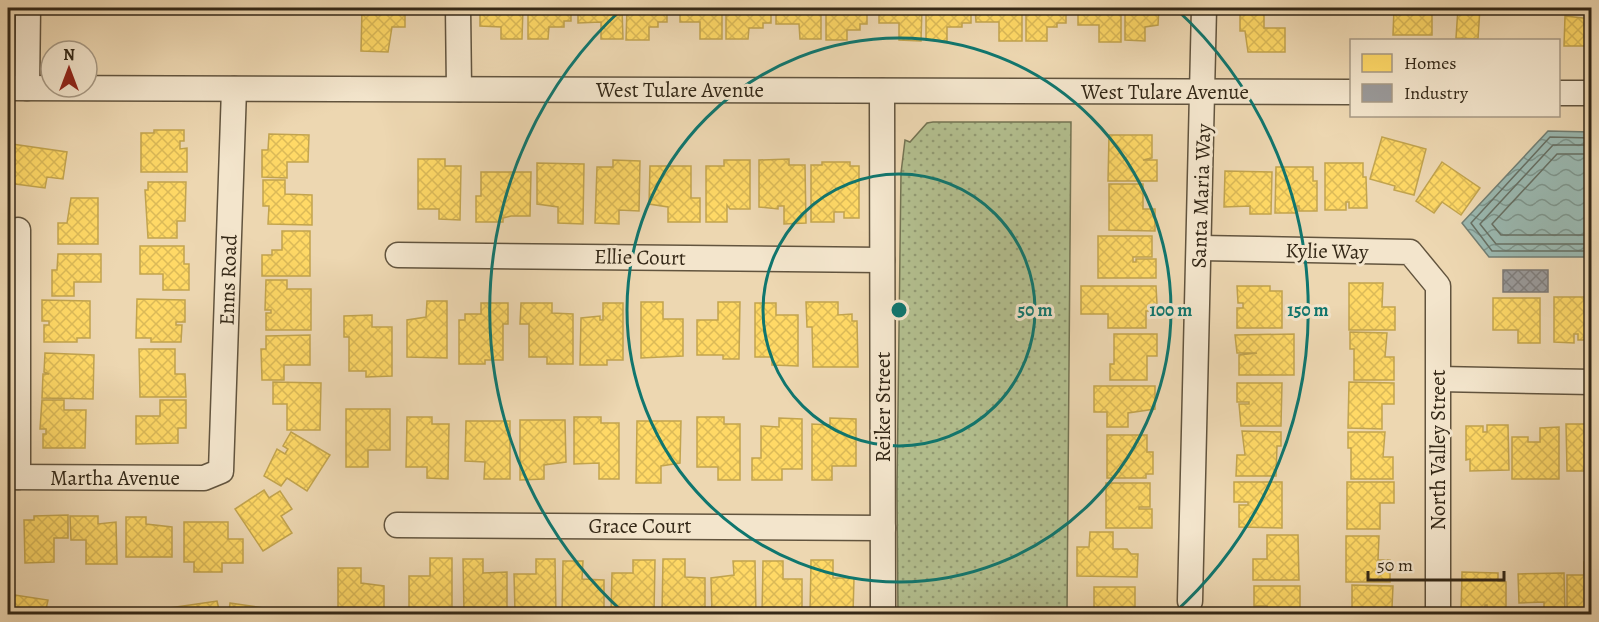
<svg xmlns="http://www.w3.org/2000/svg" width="1599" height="622" viewBox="0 0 1599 622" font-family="Alegreya,serif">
<defs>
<pattern id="grass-dots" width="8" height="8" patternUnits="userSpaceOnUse" patternTransform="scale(1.5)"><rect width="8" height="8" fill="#b3bf8f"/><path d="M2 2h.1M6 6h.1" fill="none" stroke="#929b74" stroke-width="1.8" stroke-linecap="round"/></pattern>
<pattern id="water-waves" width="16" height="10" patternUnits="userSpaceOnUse" patternTransform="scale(1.5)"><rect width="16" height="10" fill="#9ab8b0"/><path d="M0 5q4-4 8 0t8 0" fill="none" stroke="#7e968e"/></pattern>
<pattern id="homes-cross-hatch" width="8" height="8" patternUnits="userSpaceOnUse" patternTransform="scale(1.5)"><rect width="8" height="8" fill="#ffd966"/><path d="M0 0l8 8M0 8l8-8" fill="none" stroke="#dbba58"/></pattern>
<pattern id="industry-cross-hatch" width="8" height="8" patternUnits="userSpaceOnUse" patternTransform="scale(1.5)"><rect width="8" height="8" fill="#999"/><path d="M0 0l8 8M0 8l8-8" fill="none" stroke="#7e7d7c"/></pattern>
</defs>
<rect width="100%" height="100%" fill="#edd7b1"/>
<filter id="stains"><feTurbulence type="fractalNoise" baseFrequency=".00333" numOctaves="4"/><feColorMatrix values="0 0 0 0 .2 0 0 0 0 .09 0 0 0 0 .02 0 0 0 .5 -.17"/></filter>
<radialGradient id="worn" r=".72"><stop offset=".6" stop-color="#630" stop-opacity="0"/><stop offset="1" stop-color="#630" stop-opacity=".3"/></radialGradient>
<!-- grass -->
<polygon fill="url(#grass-dots)" stroke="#747453" stroke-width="1.5" points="933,122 1071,122 1067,614 898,614 897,488 901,173 905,140 910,142 927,123"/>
<!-- water -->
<polygon fill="url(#water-waves)" stroke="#717e73" stroke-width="1.5" points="1548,131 1591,132 1591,257 1489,257 1462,223"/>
<!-- homes -->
<g fill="url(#homes-cross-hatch)" stroke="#c2a44e" stroke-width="1.5">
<polygon points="168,8 193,8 169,10"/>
<polygon points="362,8 405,8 405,27 392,27 388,52 361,51"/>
<polygon points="480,8 523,8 522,39 501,39 501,27 480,26"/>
<polygon points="528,8 571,8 571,21 564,21 564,27 549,27 548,39 528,39"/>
<polygon points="578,8 622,8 623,39 601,39 601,22 578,23"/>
<polygon points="627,8 667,8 667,22 658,22 658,27 649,27 649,40 626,40"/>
<polygon points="680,8 722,8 722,39 700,39 700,22 680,22"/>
<polygon points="726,8 771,8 771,23 763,23 763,28 749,28 748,39 726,39"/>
<polygon points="776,8 821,8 821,39 800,39 799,24 776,24"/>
<polygon points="826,8 867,8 867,24 860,24 860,30 847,30 847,40 826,40"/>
<polygon points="879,8 922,8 921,41 899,40 899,23 879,23"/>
<polygon points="926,8 971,8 971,23 962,23 962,27 947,27 947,41 926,40"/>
<polygon points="975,8 1022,8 1022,41 999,41 999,22 976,22"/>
<polygon points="1026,8 1066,8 1066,23 1057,23 1057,27 1047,27 1047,41 1026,41"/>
<polygon points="1078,8 1121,8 1121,42 1099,42 1099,25 1078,25"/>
<polygon points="1125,8 1159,8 1158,25 1145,27 1145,41 1125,40"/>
<polygon points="1394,8 1432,8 1432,35 1393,35"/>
<polygon points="1458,8 1480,8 1478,39 1456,38"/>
<polygon points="1240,10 1264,10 1264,28 1285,28 1285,52 1248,52 1245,31 1240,31"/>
<polygon points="1565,16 1592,19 1592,46 1564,46"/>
<polygon points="154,130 184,130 184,141 180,141 180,149 187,148 187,172 141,172 141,133 154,133"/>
<polygon points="269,134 309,135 308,162 287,162 287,178 262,177 262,150 268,150"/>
<polygon points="1109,135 1152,135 1152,158 1143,160 1157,160 1157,181 1108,181"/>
<polygon points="1382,137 1426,149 1414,195 1394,190 1395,186 1370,179"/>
<polygon points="12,144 67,152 63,179 47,177 45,188 8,183"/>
<polygon points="418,159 445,159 445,166 461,166 460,220 439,219 439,209 418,209"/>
<polygon points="789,159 789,165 805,165 806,223 784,224 784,206 778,206 778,209 759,207 759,160"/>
<polygon points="613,160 640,161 639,211 619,210 619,224 595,223 597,167 613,167"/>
<polygon points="724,160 750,160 750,209 730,209 727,205 727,222 706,222 706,166 724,166"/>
<polygon points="822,162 850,162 850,166 859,166 859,218 844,218 844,212 834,212 834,222 811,222 811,165 822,165"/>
<polygon points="1442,162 1480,188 1461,215 1442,202 1434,213 1416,201"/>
<polygon points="537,163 584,164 583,224 558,223 558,207 537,204"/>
<polygon points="1325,163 1363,163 1363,177 1366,177 1367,208 1349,208 1349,202 1346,202 1346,210 1325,210"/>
<polygon points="650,166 691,166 691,198 700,198 700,222 668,222 668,207 649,204"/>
<polygon points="1276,167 1313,167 1313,181 1317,181 1317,211 1299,211 1299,206 1297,206 1297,213 1275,213"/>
<polygon points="1225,171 1272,172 1271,214 1250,214 1250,206 1224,207"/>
<polygon points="481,172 531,172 530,216 511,216 503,218 503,222 476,222 476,196 481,196"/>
<polygon points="263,180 285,180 285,194 312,195 312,225 268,224 269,206 263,206"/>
<polygon points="148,182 186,182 185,221 177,221 177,238 148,238 145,190 148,190"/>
<polygon points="1109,184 1143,184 1143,209 1155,209 1155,231 1109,230"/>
<polygon points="71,198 98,198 98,244 58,244 58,223 67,223"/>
<polygon points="282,231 310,231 310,276 262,276 262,255 272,255 272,250 282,250"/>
<polygon points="1098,236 1152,236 1152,257 1133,257 1133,262 1136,262 1136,259 1156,259 1156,278 1098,278"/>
<polygon points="140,246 184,246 184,264 189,264 189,290 163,290 163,274 140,274"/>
<polygon points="58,254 101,254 101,282 74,282 74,296 52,296 52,270 57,270"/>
<polygon points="266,280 287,280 287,289 311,289 311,330 266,330 266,313 271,313 271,310 265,310"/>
<polygon points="1349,283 1383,283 1382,307 1395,307 1395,330 1349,330"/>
<polygon points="1081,286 1156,286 1157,304 1154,304 1154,311 1146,311 1146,328 1108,328 1108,314 1081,314"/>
<polygon points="1237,286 1270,286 1270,291 1282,291 1282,328 1237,328 1237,308 1243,308 1243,303 1238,303"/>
<polygon points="1554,297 1592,297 1592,340 1578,340 1578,334 1574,334 1574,343 1554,342"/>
<polygon points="1493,298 1540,298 1540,343 1518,343 1518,330 1493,330"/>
<polygon points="137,299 185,300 185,322 176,322 176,325 182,325 181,342 151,342 151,338 136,338"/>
<polygon points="42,300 90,301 90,338 77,338 77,342 44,342 44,325 49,325 49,321 42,321"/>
<polygon points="427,301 447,301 447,358 407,357 407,320 426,317"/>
<polygon points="641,302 663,302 663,319 683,319 683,356 641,358"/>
<polygon points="718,302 740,302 739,359 723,359 723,355 697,355 697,320 718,320"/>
<polygon points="806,302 838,302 838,315 852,314 852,321 857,321 858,367 813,367 812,327 807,327"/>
<polygon points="481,303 508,303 508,324 503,324 503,360 485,360 485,364 459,364 459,320 465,320 465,314 481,314"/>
<polygon points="521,303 552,303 552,313 573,314 573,364 547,364 547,357 529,357 529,324 520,324"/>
<polygon points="603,303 623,303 623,360 607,360 607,365 580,365 581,318 600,316 600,320 603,320"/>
<polygon points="755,303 776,303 776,315 798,315 798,366 772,365 772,357 755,357"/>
<polygon points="372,315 372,327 392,327 392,376 366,377 366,371 349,371 349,337 344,337 344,316"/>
<polygon points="1350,332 1387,333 1385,357 1394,357 1394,380 1354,380 1354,349 1350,349"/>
<polygon points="1114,334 1157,334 1157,356 1147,356 1147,380 1110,380 1110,364 1114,364"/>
<polygon points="1294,334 1294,375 1239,375 1239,355 1257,353 1237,353 1235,335"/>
<polygon points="310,335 310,365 284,365 284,380 262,380 261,349 266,349 266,336"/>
<polygon points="139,349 175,349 175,374 185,374 186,397 140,397"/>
<polygon points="45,353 94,355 93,399 42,398 43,374 49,374 44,372"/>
<polygon points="273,382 321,383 320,430 287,430 287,404 273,404"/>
<polygon points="1349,382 1394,383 1394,404 1382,404 1382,429 1348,428"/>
<polygon points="1237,383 1282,383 1281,426 1241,426 1239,404 1249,404 1249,402 1237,402"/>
<polygon points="1094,386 1155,386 1155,409 1128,413 1128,427 1107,427 1107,412 1094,412"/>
<polygon points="42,400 64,400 64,410 86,410 85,448 43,448 43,434 46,434 46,429 40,429"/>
<polygon points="160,400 186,400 186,428 178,428 178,443 136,444 136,416 160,416"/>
<polygon points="346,409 390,409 390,450 368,450 368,467 346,467"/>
<polygon points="407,417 432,417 432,424 449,424 448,479 427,478 427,467 406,467"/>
<polygon points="574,417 601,417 601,423 619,423 619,479 599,479 599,463 574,464"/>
<polygon points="697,417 724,417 724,424 740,424 740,480 718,480 718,467 697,467"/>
<polygon points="779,418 802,419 802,469 782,469 782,480 752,480 752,458 761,458 761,426 779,427"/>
<polygon points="830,418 856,419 856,466 832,466 832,480 812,480 812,424 830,425"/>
<polygon points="520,420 565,420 566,462 544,465 544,479 520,480"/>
<polygon points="466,421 510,421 510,479 484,479 485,462 465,461"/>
<polygon points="637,421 681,421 680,463 661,466 661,483 636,483"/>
<polygon points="1566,424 1589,424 1592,471 1567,471"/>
<polygon points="1487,425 1508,425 1509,470 1470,471 1470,459 1466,460 1466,426 1483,426 1483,432 1487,432"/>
<polygon points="1559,427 1559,479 1512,479 1512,437 1528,437 1528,442 1540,442 1540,428"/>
<polygon points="1242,431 1281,432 1281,446 1277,446 1276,476 1236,476 1237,455 1245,455"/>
<polygon points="291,432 330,455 307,491 287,478 281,486 264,476 277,449 285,454 288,449 283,446"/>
<polygon points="1348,432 1385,432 1383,457 1393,457 1393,479 1351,479 1351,448 1348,448"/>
<polygon points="1107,435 1147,435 1147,452 1153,452 1153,474 1146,474 1146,478 1107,478"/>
<polygon points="1234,482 1282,482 1282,528 1239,527 1239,505 1248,505 1248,502 1234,502"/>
<polygon points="1347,482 1394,482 1394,503 1380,503 1380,529 1347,529"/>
<polygon points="1106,483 1150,483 1150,507 1139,507 1139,509 1152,509 1152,528 1106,528"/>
<polygon points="264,490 269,498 280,491 292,509 281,516 292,533 263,551 235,509"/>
<polygon points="68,515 68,538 54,538 54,562 25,563 24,520 34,520 34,516"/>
<polygon points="70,516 98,516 98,524 116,522 117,564 86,564 86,540 71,540"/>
<polygon points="126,517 146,517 146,524 172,527 172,557 126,557"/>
<polygon points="184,522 228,522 228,539 243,539 243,563 222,563 222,572 194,572 194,562 184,562"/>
<polygon points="1090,532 1113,532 1113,549 1127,549 1131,554 1138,554 1137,577 1077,576 1077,547 1089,547"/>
<polygon points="1267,535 1298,535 1299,580 1253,580 1253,559 1267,559"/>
<polygon points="1346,536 1379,536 1378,560 1390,560 1390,582 1346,582"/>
<polygon points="430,558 452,558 452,614 409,612 409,576 430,576"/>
<polygon points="463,559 483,559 483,573 507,572 507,614 464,614"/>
<polygon points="536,559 555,559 556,614 515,613 514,574 536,574"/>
<polygon points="663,559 685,559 685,577 705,578 705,614 662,614"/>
<polygon points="633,560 655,560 654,614 611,614 612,573 633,573"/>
<polygon points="811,560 833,560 833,578 854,578 853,614 810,614"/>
<polygon points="563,561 583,561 582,579 604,580 604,613 562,614"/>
<polygon points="733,561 755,561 756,614 712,614 711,578 734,575"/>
<polygon points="763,561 783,561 783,579 802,579 802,613 762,614"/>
<polygon points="1584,562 1592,562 1589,614 1567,614 1567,575 1584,575"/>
<polygon points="338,568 361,568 361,583 384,586 384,614 338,614"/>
<polygon points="1462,572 1498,573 1498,581 1506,582 1506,614 1487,614 1487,605 1485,605 1485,614 1461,614"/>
<polygon points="1564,573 1565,614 1544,614 1544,602 1519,603 1518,574"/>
<polygon points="1352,585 1393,586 1392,608 1383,608 1383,614 1348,614 1348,610 1352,610"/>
<polygon points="1254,586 1300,586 1300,614 1258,614 1258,608 1267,608 1267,606 1254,606"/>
<polygon points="1094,587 1135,587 1135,609 1127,609 1127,614 1094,614"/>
<polygon points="8,594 48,600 45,614 8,614"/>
<polygon points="217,601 220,614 164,614 163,609"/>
<polygon points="230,603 284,611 284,614 229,614"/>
</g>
<!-- industry -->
<rect fill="url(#industry-cross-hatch)" stroke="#7b7772" stroke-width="1.5" x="1503" y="270" width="45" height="22"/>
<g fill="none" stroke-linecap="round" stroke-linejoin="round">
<!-- shore -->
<g stroke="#677064" stroke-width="1.5">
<polyline points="1592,138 1550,137 1471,223 1492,251 1592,251"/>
<polyline points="1592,145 1553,145 1480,224 1496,244 1592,244"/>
<polyline points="1592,154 1557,154 1492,224 1501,235 1592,235"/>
</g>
<defs>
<g id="minor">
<polyline points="458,8 459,89"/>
<polyline points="8,88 1352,92"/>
<polyline points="27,88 28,8"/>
<polyline points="882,91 883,614"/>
<polyline points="1558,93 1592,93"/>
<polyline points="18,230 18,477"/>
<polyline points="1200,248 1410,252 1438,286 1438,614"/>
<polyline points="398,255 882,260"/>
<polyline points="1439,379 1592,382"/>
<polyline points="8,477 204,478 221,471 234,89"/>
<polyline points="397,525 883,528"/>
<polyline points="1190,601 1204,8"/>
</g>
</defs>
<!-- minor casing -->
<use href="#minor" stroke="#62543e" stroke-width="27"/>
<!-- minor -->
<use href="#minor" stroke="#f3e5cc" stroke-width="24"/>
</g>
<!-- distance rings -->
<g fill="none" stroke="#0f766e" stroke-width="3">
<circle cx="899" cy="310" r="136"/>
<circle cx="899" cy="310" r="272"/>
<path d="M625 614A409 409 0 0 1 623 8M1175 8A409 409 0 0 1 1173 614"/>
</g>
<g text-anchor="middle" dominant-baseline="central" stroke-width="6" stroke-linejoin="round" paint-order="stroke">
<!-- street labels -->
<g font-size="21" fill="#342817" stroke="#f3e5cc">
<text x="680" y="90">West Tulare Avenue</text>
<text x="1165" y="92">West Tulare Avenue</text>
<text transform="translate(1201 196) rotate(-88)">Santa Maria Way</text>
<text transform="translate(1327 251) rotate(1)">Kylie Way</text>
<text transform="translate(640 257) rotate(1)">Ellie Court</text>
<text transform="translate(228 280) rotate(-88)">Enns Road</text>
<text transform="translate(883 407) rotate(-90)">Reiker Street</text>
<text transform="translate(1438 450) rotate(-90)">North Valley Street</text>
<text x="115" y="478">Martha Avenue</text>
<text x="640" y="526">Grace Court</text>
</g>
</g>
<circle cx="899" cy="310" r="9" fill="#0f766e" stroke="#f3e5cc" stroke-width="3"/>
<g font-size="18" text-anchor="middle" font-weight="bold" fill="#0f766e" stroke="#f3e5cc" stroke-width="6" stroke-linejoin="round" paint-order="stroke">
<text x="1035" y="316">50 m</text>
<text x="1171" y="316">100 m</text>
<text x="1308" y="316">150 m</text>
</g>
<!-- margin -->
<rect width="1599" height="622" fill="none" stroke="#edd7b1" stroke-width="30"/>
<rect x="9" y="9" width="1581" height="604" fill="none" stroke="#342817" stroke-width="3"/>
<rect x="15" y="15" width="1569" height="592" fill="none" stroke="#342817" stroke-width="1.5"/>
<!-- legend -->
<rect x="1350" y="39" width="210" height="78" fill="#f3e5cc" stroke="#a79984" stroke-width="1.5"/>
<rect x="1362" y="54" width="30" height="18" fill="#ffd966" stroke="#a79984" stroke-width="1.5"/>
<text x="1404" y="69" font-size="18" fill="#342817">Homes</text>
<rect x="1362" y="84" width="30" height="18" fill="#999999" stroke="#a79984" stroke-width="1.5"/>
<text x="1404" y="99" font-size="18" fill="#342817">Industry</text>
<!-- north arrow -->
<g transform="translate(69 69)"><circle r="28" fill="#f3e5cc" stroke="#a79984" stroke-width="1.5"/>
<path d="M0-4.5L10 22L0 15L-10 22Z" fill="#8f2418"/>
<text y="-9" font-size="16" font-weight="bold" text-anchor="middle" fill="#342817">N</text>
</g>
<!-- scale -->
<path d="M1368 571v9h136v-9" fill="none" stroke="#342817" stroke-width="3"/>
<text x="1377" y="571" font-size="18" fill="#342817" stroke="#f3e5cc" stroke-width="4.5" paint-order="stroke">50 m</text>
<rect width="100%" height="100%" filter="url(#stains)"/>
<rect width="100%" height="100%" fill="url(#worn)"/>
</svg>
